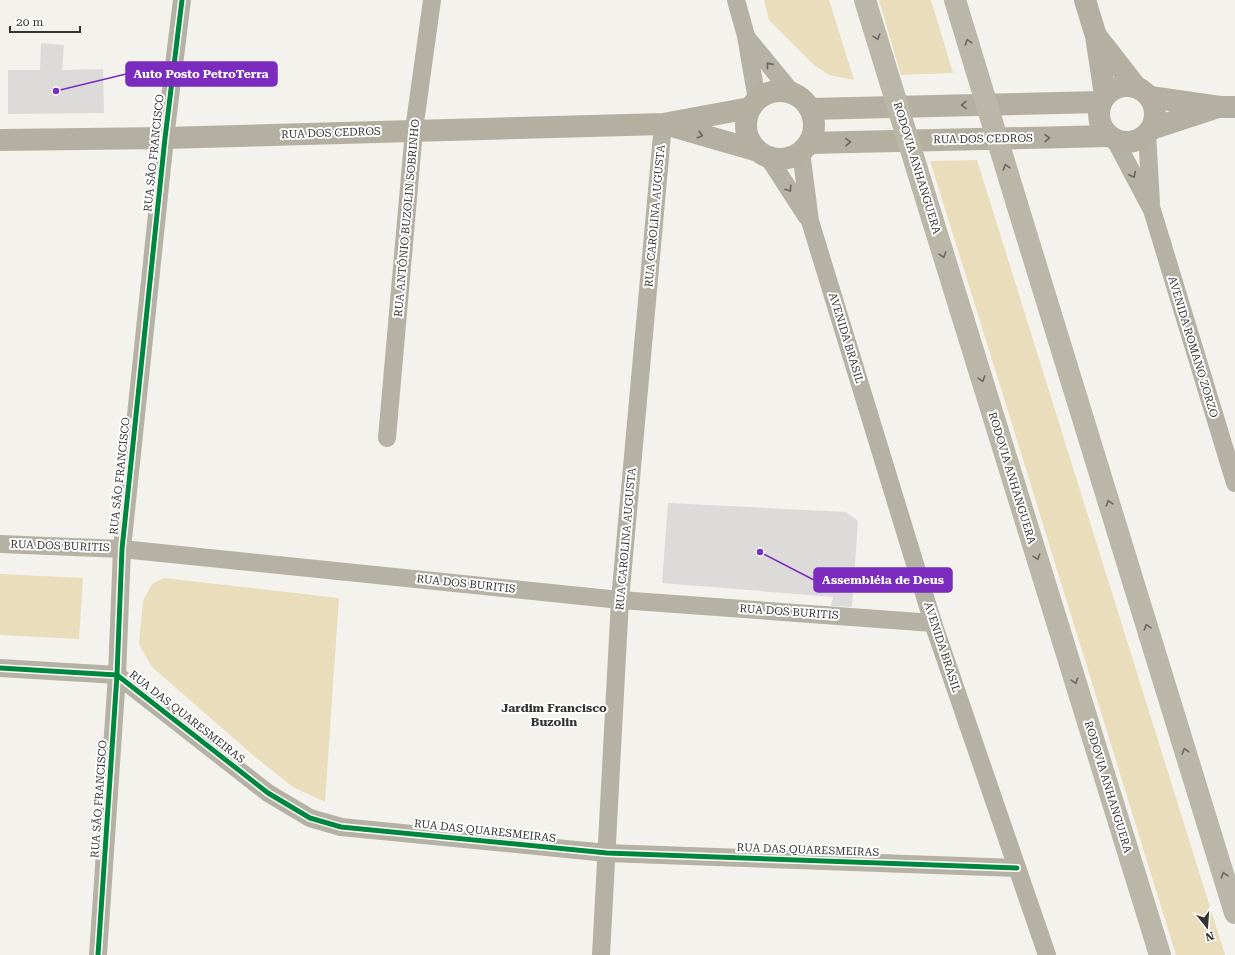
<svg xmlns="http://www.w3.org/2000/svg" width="1235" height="955" viewBox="0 0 1235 955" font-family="'Roboto Serif',serif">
<rect width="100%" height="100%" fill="#f4f2ec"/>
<!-- green -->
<g fill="#e9ddbc">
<polygon points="764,0 829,0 854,80 829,75 814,65 769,20"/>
<polygon points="879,0 931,0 953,73 901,75"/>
<polygon points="977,160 1225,955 1176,955 1004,398 930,161"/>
<polygon points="0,574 83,578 79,639 0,635"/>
<polygon points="164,578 339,598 325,802 293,787 254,756 152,667 139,644 143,601 152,584"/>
</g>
<!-- building -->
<g fill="#dcdbda">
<polygon points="41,43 64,45 62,70 103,69 104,113 8,114 8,70 40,70"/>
<polygon points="668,503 846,512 858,521 852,607 831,606 833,597 662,583"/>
</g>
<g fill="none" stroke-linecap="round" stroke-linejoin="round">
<!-- street -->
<g stroke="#b5b1a5" stroke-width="18">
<polyline points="736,0 746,36 757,100"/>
<polyline points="747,38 793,94"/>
<polyline points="1147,133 1151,203"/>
<polyline points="1115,140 1152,210 1235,483"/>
<polyline points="801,152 810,221 933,623 1047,955"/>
<polyline points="768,157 807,217"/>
<polyline points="387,438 414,130 432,0"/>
<polyline points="0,544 122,549 620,600 933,623"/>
<polyline points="0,668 117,675 268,793 310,818 341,827 607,853 1017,868"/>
<polyline points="98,955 117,675 122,549 165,138 182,0"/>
<polyline points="601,955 620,600 663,124"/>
</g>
<!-- secondary -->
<g stroke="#b4afa1" stroke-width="22">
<polyline points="1085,0 1096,36 1105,95"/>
<polyline points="1097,37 1136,87"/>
<circle cx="1127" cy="114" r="28"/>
<circle cx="780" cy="125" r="34"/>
<polyline points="1150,97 1220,107 1235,107"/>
<polyline points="810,109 1101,102"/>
<polyline points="668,125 758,151"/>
<polyline points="1151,129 1215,108"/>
<polyline points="0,140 165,138 663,124 750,108"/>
<polyline points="809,143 1109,136"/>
</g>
<!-- highway -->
<g stroke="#bab6a8" stroke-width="22">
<polyline points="1017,204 1235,913"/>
<polyline points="932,218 1160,955"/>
</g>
<!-- highway-bridge -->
<g stroke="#bab6a8" stroke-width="22">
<polyline points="865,0 932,218"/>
<polyline points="955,0 1017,204"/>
</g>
<defs>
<g id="cycleway">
<polyline points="0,668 117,675 268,793 310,818 341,827 607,853 1017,868"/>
<polyline points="98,955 117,675 122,549 165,138 182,0"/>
</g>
</defs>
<!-- cycleway casing -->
<use href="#cycleway" stroke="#fff" stroke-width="8"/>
<!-- cycleway -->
<use href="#cycleway" stroke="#00873e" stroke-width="5"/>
</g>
<!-- one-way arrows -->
<defs><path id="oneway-chevron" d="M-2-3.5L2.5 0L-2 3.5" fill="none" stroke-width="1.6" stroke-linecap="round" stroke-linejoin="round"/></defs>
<g stroke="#6a6860">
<use href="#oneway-chevron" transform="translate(877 37) rotate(73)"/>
<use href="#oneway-chevron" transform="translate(968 42) rotate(-107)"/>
<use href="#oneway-chevron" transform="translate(1006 167) rotate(-107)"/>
<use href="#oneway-chevron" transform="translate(943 255) rotate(73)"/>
<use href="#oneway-chevron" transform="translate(982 379) rotate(73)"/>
<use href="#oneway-chevron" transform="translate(1109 503) rotate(-107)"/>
<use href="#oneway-chevron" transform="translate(1037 557) rotate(73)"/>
<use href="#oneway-chevron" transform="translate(1147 627) rotate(-107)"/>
<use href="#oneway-chevron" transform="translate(1075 681) rotate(73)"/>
<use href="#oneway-chevron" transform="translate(1185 751) rotate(-107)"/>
<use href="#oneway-chevron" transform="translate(1224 875) rotate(-107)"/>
</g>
<g stroke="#68665f">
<use href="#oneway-chevron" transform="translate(769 65) rotate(-129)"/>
<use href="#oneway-chevron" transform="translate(1133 175) rotate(63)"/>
<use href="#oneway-chevron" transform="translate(789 189) rotate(57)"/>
</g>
<g stroke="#68655d">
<use href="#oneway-chevron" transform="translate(964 105) rotate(178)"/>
<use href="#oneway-chevron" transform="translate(700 135) rotate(16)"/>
<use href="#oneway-chevron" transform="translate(1047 138) rotate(-1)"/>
<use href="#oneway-chevron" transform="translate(848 142) rotate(-1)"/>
</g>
<g text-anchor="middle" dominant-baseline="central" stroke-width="4" stroke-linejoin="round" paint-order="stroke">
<!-- street labels -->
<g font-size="11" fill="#353430" stroke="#fff">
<text transform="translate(331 133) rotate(-2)">RUA DOS CEDROS</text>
<text transform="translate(983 139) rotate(-1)">RUA DOS CEDROS</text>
<text transform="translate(154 153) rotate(-84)">RUA SÃO FRANCISCO</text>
<text transform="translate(917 168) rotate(73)">RODOVIA ANHANGUERA</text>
<text transform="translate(655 216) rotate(-85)">RUA CAROLINA AUGUSTA</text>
<text transform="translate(407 218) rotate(-85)">RUA ANTÔNIO BUZOLIN SOBRINHO</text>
<text transform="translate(846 338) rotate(73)">AVENIDA BRASIL</text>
<text transform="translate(1193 347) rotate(73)">AVENIDA ROMANO ZORZO</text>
<text transform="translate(120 476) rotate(-84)">RUA SÃO FRANCISCO</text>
<text transform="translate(1012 478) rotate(73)">RODOVIA ANHANGUERA</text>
<text transform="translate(626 539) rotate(-85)">RUA CAROLINA AUGUSTA</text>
<text transform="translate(60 546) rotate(2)">RUA DOS BURITIS</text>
<text transform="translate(466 584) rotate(6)">RUA DOS BURITIS</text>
<text transform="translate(789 612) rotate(4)">RUA DOS BURITIS</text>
<text transform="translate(942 647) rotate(72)">AVENIDA BRASIL</text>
<text transform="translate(187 717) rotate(38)">RUA DAS QUARESMEIRAS</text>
<text transform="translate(1108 787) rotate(73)">RODOVIA ANHANGUERA</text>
<text transform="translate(99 799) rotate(-86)">RUA SÃO FRANCISCO</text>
<text transform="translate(485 831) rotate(6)">RUA DAS QUARESMEIRAS</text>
<text transform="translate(808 850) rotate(2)">RUA DAS QUARESMEIRAS</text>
</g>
<!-- neighbourhood labels -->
<g font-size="12" font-weight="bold" fill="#353430" stroke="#fff">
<text x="554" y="708">Jardim Francisco<tspan x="554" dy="14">Buzolin</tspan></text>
</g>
</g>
<!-- callouts -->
<path fill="none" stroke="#7b2cbf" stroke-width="1.5" d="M56 91L126 74M760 552L814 580"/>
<g fill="#7b2cbf" stroke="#fff" stroke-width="1.5">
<circle cx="56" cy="91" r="4"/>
<circle cx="760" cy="552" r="4"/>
</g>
<g fill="#7b2cbf" stroke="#7b2cbf" stroke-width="1.5">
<rect x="126" y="62" width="151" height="24" rx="4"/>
<rect x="814" y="568" width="138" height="24" rx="4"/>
</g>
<g font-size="12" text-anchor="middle" font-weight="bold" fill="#fff">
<text x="201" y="78">Auto Posto PetroTerra</text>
<text x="883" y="584">Assembléia de Deus</text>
</g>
<!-- north arrow -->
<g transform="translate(1207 927) rotate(163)" stroke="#ffffff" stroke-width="3" paint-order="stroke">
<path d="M0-3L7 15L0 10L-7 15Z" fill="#353430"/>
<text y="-6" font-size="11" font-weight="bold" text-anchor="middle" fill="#353430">N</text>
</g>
<!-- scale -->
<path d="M10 26v6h70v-6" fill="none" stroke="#353430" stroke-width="2"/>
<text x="16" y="26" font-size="12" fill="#353430" stroke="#ffffff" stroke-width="3" paint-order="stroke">20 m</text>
</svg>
